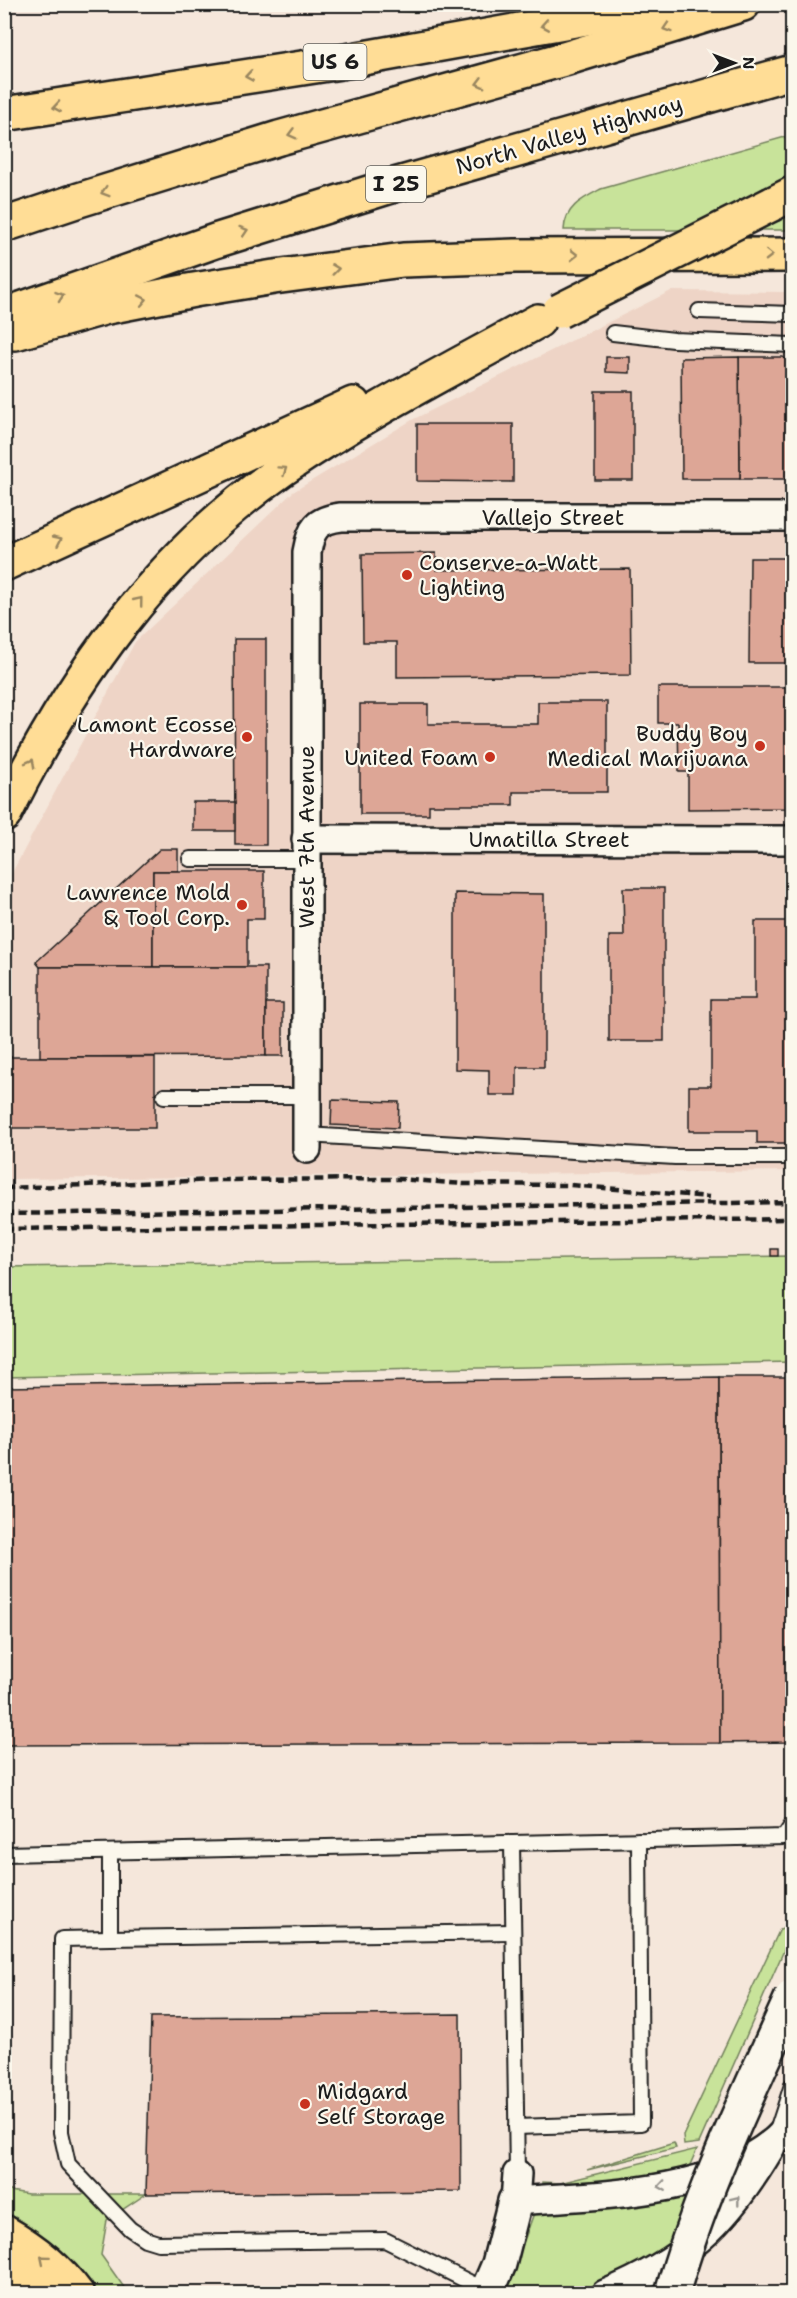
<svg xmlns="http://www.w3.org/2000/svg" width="797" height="2298" viewBox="0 0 797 2298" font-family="'Shantell Sans',sans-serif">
<rect width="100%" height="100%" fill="#f5e7db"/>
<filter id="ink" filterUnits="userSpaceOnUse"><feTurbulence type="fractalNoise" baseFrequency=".0167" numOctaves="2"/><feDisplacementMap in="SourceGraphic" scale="12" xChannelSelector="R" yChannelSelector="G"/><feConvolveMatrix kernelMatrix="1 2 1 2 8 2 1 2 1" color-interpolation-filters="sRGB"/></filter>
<g filter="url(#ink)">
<!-- built -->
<polygon fill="#eed4c6" points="671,291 792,292 792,1171 5,1179 5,886 135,642 293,492 412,420"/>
<!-- green -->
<g fill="#c8e39a" stroke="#72805b" stroke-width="1.5">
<polygon points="318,5 318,4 452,5 414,12 333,8"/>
<path d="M792,135V230H564C565,207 582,199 601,189Z"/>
<polygon points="792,1256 792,1362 5,1377 5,1267"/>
<polygon points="791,1924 792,1932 699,2143 684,2145 683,2136 780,1929"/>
<polygon points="674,2143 676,2148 587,2170"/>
<polygon points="697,2149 686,2174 542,2191 542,2182 560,2183"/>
<polygon points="739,2176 670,2257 585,2293 505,2294 534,2213"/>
<polygon points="4,2190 28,2194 146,2194 107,2220 101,2255 128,2293 94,2293 68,2262 5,2217"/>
</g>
<!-- building -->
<g fill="#dda696" stroke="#1c1c1c" stroke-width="1.5">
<polygon points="606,357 630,357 630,373 606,372"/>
<polygon points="739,357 783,357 792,365 792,479 740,479"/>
<polygon points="739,357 740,479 682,479 681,358"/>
<rect x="595" y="391" width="38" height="89"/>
<polygon points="417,424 513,424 513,482 417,481"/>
<polygon points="436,553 436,570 630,569 631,675 397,677 397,642 363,642 362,554"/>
<polygon points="750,558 792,558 792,663 749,663"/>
<polygon points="234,639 266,639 266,845 235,845"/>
<polygon points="658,687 792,687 792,808 688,809 688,772 679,772 678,723 658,723"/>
<polygon points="538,702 607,702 607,792 513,792 513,805 429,805 429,814 360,814 360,704 428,704 428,724 538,724"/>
<rect x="193" y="802" width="42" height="29"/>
<polygon points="160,849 178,849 178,871 153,871 153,967 40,967 36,962"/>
<polygon points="153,871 264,871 264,919 247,919 247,967 153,967"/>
<polygon points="623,888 664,888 664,1041 609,1041 609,936 624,936"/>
<polygon points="455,893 544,894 544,1067 517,1067 517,1095 489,1095 489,1070 455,1069"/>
<polygon points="755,921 792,921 792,1143 757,1143 757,1131 689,1131 689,1086 711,1086 711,999 755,999"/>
<polygon points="40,967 266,967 266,1056 40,1057"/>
<rect x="266" y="1003" width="17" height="53"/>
<rect x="4" y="1057" width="151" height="71"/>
<polygon points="332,1100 399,1102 398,1128 331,1125"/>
<rect x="771" y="1249" width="7" height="7"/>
<polygon points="719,1377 720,1743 4,1745 4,1387"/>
<polygon points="719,1377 792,1377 792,1742 720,1743"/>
<polygon points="460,2014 461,2191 146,2194 151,2017"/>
</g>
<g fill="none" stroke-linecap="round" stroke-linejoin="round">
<defs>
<g id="service">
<polyline points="699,311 792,314"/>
<polyline points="613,333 674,340 792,345"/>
<polyline points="190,859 306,859"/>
<polyline points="164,1096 306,1096"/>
<polyline points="306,1135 675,1157 792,1157"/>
<polyline points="512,1843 517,2174"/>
<polyline points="110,1852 110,1938 513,1932"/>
<polyline points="4,1854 784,1837 792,1825"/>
<polyline points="110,1938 62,1939 61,2132 68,2164 130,2229 145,2239 158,2243 385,2240 487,2291"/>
<polyline points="516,2127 641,2123 639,1840"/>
<polyline points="778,2128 792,2085"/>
</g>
<g id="minor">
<polyline points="306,839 792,840"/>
<path d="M307,1149V552C311,529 316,520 341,517H792"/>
<path d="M517,2174L515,2201C596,2195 707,2196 773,2142C780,2137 786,2129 792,2122"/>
<path d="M605,2294C686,2260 726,2224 771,2147"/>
</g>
<polyline id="tertiary" points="486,2294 499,2264 515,2201"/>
<g id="motorway">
<polyline points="4,114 341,62 665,4"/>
<polyline points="772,204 792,194"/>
<polyline points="4,225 79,200 279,138 564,59 743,4"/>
<polyline points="4,315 215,241 391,186 792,72"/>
<polyline points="15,333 107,307 194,290 274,277 403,260 515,256 792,255"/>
<polyline points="4,564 353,404"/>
<path d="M4,815C72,679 156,557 283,469C364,413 452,369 538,321"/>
<path d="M4,2232C32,2248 58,2268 77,2294"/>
<polyline points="4,2259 46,2294"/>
</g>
</defs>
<!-- service casing -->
<use href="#service" stroke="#1c1c1c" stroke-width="18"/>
<!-- minor casing -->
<use href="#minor" stroke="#1c1c1c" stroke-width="32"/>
<!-- tertiary casing -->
<use href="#tertiary" stroke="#1c1c1c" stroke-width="38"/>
<!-- motorway casing -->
<use href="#motorway" stroke="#1c1c1c" stroke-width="38"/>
<!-- service -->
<use href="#service" stroke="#fbf7ec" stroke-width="14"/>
<!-- minor -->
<use href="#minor" stroke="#fbf7ec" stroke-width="27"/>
<!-- tertiary -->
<use href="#tertiary" stroke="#fbf7ec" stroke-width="33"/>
<!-- motorway -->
<use href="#motorway" stroke="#ffdd96" stroke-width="33"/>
<!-- rail -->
<g stroke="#1c1c1c" stroke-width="4.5" stroke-dasharray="9 4.5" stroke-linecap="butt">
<polyline points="4,1188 217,1180 400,1179 463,1184 570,1185 709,1197"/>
<polyline points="4,1214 792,1202"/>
<polyline points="4,1229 792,1219"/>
</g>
<defs>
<path id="secondary-bridge" d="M672,2294C701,2190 748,2095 792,1997"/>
<polyline id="motorway-bridge" points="559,311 772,204"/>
</defs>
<!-- secondary-bridge casing -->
<use href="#secondary-bridge" stroke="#1c1c1c" stroke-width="38" stroke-linecap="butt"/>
<!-- motorway-bridge casing -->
<use href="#motorway-bridge" stroke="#1c1c1c" stroke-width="38" stroke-linecap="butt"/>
<!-- secondary-bridge -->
<use href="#secondary-bridge" stroke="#fbf7ec" stroke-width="33"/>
<!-- motorway-bridge -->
<use href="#motorway-bridge" stroke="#ffdd96" stroke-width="33"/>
</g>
<!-- one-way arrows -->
<defs><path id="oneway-chevron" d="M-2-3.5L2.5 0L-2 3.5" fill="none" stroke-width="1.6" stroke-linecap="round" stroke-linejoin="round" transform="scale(1.5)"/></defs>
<g stroke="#99865f">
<use href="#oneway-chevron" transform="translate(545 25) rotate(170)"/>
<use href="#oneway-chevron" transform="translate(667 28) rotate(162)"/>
<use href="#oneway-chevron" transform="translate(249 76) rotate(171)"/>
<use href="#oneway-chevron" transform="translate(480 83) rotate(165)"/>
<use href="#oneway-chevron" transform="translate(57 107) rotate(171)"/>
<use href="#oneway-chevron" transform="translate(292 134) rotate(165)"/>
<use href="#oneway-chevron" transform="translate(105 192) rotate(163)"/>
<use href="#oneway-chevron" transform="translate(244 231) rotate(-18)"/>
<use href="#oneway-chevron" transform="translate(574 255)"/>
<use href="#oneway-chevron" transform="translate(769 255) rotate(1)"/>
<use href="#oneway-chevron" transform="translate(335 269) rotate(-7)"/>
<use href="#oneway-chevron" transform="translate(60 296) rotate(-19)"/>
<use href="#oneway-chevron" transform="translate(143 300) rotate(-11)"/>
<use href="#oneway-chevron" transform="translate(283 470) rotate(-35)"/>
<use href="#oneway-chevron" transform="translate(58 540) rotate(-25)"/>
<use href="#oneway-chevron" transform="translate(139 601) rotate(-51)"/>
<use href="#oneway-chevron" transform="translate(31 763) rotate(-62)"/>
<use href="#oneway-chevron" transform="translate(44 2259) rotate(-140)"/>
</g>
<g stroke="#97948e">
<use href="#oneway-chevron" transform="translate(662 2186) rotate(172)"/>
<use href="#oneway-chevron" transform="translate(736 2200) rotate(-52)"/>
</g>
</g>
<!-- markers -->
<g fill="#c8321e" stroke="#fbf7ec" stroke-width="2">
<circle cx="407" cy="575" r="6"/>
<circle cx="247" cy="737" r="6"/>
<circle cx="760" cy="746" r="6"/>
<circle cx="490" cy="757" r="6"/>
<circle cx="242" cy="905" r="6"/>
<circle cx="305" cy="2104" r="6"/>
</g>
<g text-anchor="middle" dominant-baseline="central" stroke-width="4.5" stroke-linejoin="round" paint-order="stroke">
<!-- shield labels -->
<g fill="#fbf7ec" stroke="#5f5e5a" stroke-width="1.5">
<rect x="303.5" y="44" width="63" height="36" rx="4.5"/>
<rect x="366" y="166" width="60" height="36" rx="4.5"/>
</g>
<g font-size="21" font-weight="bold" fill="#1c1c1c">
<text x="335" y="62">US 6</text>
<text x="396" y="184">I 25</text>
</g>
<!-- street labels -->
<g font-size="22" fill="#1c1c1c" stroke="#fbf7ec">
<text transform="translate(569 135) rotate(-16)">North Valley Highway</text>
<text x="553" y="517">Vallejo Street</text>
<text transform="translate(306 837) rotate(-90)">West 7th Avenue</text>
<text x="549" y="839">Umatilla Street</text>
</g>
<!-- poi labels -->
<g font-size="22" fill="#1c1c1c" stroke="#fbf7ec" text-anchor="end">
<text x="419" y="562" text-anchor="start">Conserve-a-Watt<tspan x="419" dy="25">Lighting</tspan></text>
<text x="235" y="724">Lamont Ecosse<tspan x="235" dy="25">Hardware</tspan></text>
<text x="748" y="733">Buddy Boy<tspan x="748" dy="25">Medical Marijuana</tspan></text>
<text x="478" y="757">United Foam</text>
<text x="230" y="892">Lawrence Mold<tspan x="230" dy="25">&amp; Tool Corp.</tspan></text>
<text x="317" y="2091" text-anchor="start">Midgard<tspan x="317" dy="25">Self Storage</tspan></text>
</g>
</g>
<!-- margin -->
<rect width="797" height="2298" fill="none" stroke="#fbf7ec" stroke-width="24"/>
<rect x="12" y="12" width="773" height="2274" fill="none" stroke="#1c1c1c" stroke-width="2" filter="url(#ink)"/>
<!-- north arrow -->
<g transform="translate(734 63) rotate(90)" stroke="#fbf7ec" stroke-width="4.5" paint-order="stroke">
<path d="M0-4.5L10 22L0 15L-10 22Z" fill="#1c1c1c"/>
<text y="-9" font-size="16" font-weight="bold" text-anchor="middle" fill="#1c1c1c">N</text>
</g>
</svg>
